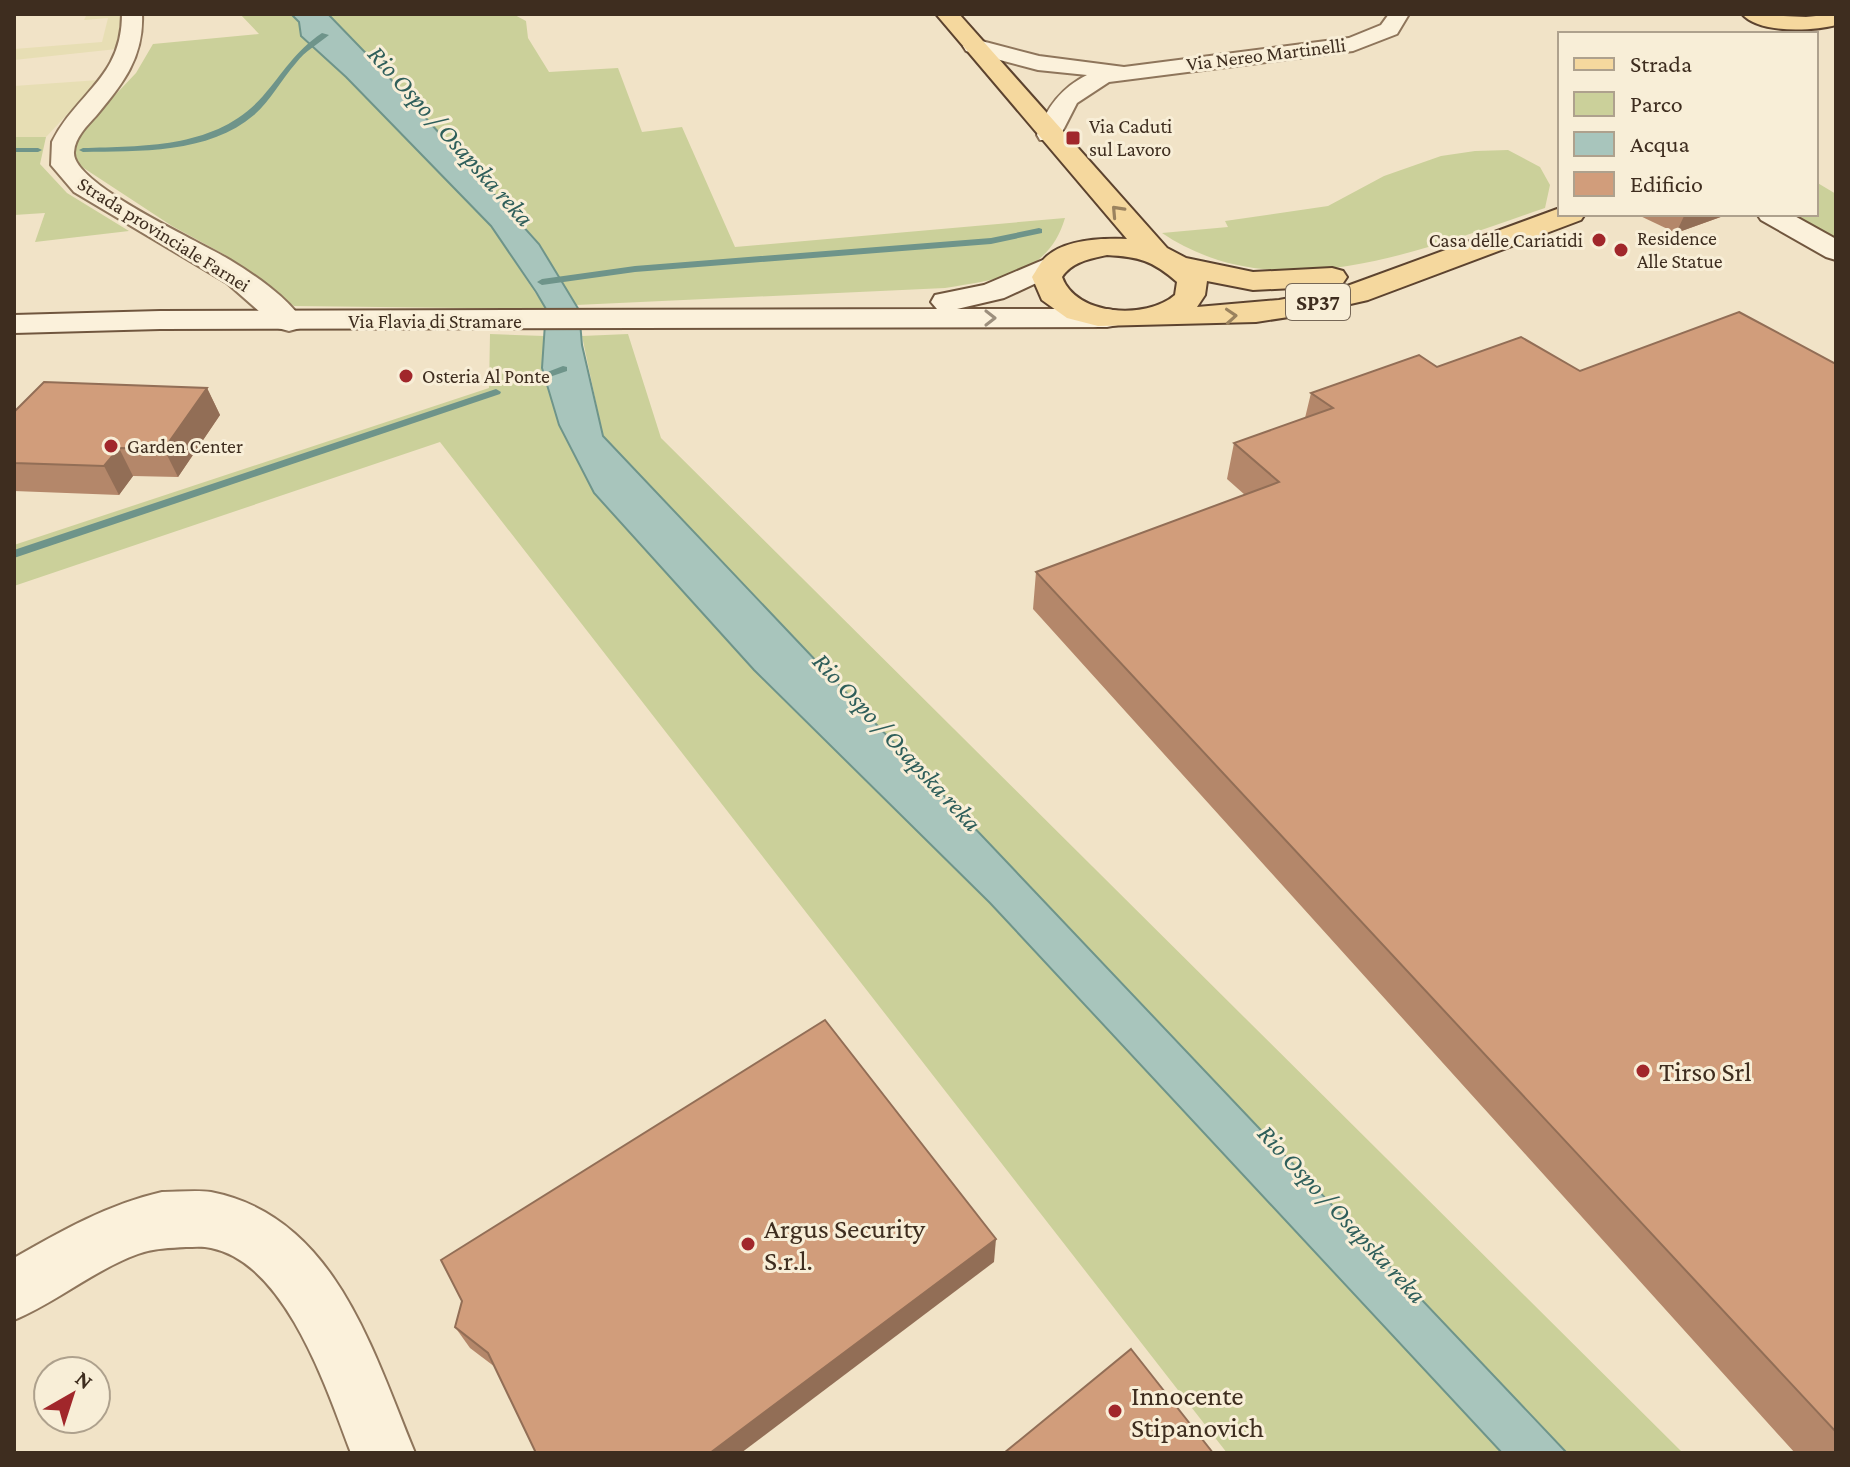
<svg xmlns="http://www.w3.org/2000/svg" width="1850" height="1467" viewBox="0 0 1850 1467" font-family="'Crimson Pro',serif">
<rect width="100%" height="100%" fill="#f1e3c7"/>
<!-- farmland -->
<g fill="#e7deb4">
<polygon points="87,14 122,14 117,49 14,60 14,49 102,42 108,18 84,20"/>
<polygon points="99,80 46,137 14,137 14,86"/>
</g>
<!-- green -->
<g fill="#cbd09a">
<polygon points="240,14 291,14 299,22 301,36 346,77 491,226 546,309 294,306 227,256 172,226 76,163 75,137 136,73 153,44 259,34"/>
<path d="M328,14H513L526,21L528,38L549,72L618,68L642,132L682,127L735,247L1065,218C1048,276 997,279 945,288L576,305L539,243L387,75Z"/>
<polygon points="14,137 46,137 40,164 67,193 129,231 35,242 45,213 14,215"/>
<path d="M1508,150L1540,167L1550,185L1545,208C1426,248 1279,312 1162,233L1228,227L1225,221L1328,206L1384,176L1441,156L1475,151Z"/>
<polygon points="1816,182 1836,194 1836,243 1785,214 1816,214"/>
<polygon points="490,334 544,336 542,368 559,425 594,493 754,670 990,903 1502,1453 1227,1453 440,442 14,586 14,545 489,388"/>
<polygon points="628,334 661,438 1683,1453 1567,1453 682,522 603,436 582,336"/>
</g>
<!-- water -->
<polygon fill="#a8c5bc" stroke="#6e948a" stroke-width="2" points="291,14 328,14 387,75 539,244 579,310 582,345 603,436 1567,1453 1502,1453 990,903 754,670 594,493 559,425 542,368 546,309 536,292 491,226 346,77 301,36 299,22"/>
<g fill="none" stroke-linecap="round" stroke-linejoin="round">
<!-- stream -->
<g fill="#6e948a" fill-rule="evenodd">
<path d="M322,33L329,35C318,44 305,51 296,63C281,80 271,100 254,115C209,154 138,151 83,152L79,150L83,148C146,146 218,148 263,96C284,72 294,52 322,33Z"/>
<polygon points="14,148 38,148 42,150 38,152 14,152"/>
<polygon points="1039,228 1042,229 1042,233 991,244 635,272 542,285 537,282 542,279 635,266 991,238"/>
<polygon points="563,366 567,367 567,371 529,384 524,381"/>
<polygon points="496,389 501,392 500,394 14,558 14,550"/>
</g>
<defs>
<g id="minor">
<path d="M122,14H142C144,57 123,84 96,116C87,126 75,137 74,152C71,184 201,242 230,260C256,276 286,296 304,322L300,328L289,331L278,328L227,283L74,192L51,165L52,142C77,92 122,78 122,14Z"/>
<path d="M1389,14H1409L1397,34L1353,51L1109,82L1077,103L1058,140H1040L1037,135C1046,108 1061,88 1087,75L1038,70L966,51L963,46L974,39L1039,56L1124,67L1349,38L1381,25Z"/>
<path d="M162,1192C177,1192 196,1190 211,1192C335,1216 373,1352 415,1453H351C327,1390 286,1263 211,1248C203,1246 194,1247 186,1247C170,1248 154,1248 138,1254C94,1270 57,1302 14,1320V1258C61,1231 109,1204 162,1192Z"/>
</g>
<g id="secondary">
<polygon points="1757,214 1791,214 1836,239 1836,260 1826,257 1761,220"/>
<polygon points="1050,257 1060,260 1065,266 1060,272 1004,298 957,309 1107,309 1118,311 1123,318 1118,325 1107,327 160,329 14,333 14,315 160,311 937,309 931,302 935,295 984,285"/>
</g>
<g id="primary">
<path d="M936,14H959L1167,248L1186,258L1253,272L1332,268L1343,271L1347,277L1343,283L1332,286L1253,290L1207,281L1205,295L1197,307L1279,300L1339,289L1560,208V214H1585L1581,220L1368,300L1302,315L1256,322L1098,326L1067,318L1042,300L1032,277C1036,271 1041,261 1047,256C1067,239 1102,238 1127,239ZM1107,255C1139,257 1152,260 1177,282L1175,295C1146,320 1076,316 1062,277C1072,262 1089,259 1107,255Z"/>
<path d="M1742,14L1806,17L1836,14V25C1813,31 1759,34 1742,14Z"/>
</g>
</defs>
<!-- minor casing -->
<use href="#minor" stroke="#8e755b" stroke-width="4"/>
<!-- secondary casing -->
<use href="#secondary" stroke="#70563e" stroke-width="4"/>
<!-- primary casing -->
<use href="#primary" stroke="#5c432f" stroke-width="4"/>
<!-- minor -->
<use href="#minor" fill="#fbf1db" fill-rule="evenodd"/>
<!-- secondary -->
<use href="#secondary" fill="#fbf1db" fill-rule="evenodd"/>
<!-- primary -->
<use href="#primary" fill="#f5d89e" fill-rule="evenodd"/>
</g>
<!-- wall -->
<g fill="#b4876a">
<polygon points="1636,214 1729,214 1676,233"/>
<polygon points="1836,364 1836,1453 1795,1453 1033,609 1036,572 1245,495 1227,479 1234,443 1305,418 1311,393 1437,367 1580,371"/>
<polygon points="207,388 220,415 178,477 133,476 119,495 14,491 14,412"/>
<polygon points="994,1262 495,1367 470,1348 455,1327"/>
</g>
<!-- shaded-wall -->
<g fill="#926e56">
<polygon points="1685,214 1729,214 1676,233"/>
<polygon points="207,388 220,415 178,477 164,449"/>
<polygon points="119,448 133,476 119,495 104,466"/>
<polygon points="996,1239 994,1262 741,1453 710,1453"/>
</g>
<!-- building -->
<g fill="#d19d7b" stroke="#926e56" stroke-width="2">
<polygon points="1739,312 1836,364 1836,1432 1036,572 1279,482 1234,443 1333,408 1311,393 1419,355 1437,367 1521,337 1580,371"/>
<polygon points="44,382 207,388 164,449 119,448 104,466 14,463 14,412"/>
<polygon points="825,1020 996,1239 710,1453 536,1453 488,1353 455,1327 462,1301 441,1260"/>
<polygon points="1131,1349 1213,1453 1004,1453"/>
</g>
<!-- one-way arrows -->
<defs><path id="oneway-chevron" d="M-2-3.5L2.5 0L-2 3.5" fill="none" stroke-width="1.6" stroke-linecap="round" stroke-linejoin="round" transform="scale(2)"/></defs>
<g stroke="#9a825e">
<use href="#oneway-chevron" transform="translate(1117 211) rotate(-133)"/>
<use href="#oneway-chevron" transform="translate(1231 316) rotate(-4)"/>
</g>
<use stroke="#9c8f7d" href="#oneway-chevron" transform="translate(990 318)"/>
<!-- markers -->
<g fill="#a1272b" stroke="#f8eed7" stroke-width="3">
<rect x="1065" y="130" width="16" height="16" rx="4"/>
<circle cx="1599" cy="240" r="8"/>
<circle cx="1621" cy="250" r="8"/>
<circle cx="406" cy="376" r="8"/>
<circle cx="111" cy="446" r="8"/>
<circle cx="1643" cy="1071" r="8"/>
<circle cx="748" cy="1244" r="8"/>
<circle cx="1115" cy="1411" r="8"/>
</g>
<g text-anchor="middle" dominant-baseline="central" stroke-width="6" stroke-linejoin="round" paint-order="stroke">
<!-- far-street labels -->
<g font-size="20" fill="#3e2d1f" stroke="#f8eed7">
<text transform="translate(1266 54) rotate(-7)">Via Nereo Martinelli</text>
<text transform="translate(164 234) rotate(32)">Strada provinciale Farnei</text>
<text x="435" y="321">Via Flavia di Stramare</text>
</g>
<!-- far-poi labels -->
<g font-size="20" fill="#3e2d1f" stroke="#f8eed7" text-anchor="start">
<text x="1089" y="126">Via Caduti<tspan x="1089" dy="23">sul Lavoro</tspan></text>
<text x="1637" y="238">Residence<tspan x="1637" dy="23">Alle Statue</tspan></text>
<text x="1583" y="240" text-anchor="end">Casa delle Cariatidi</text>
<text x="422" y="376">Osteria Al Ponte</text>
<text x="127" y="446">Garden Center</text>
</g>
<!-- shield labels -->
<rect fill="#f8eed7" stroke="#766756" stroke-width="2" x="1286" y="284" width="64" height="36" rx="6"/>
<g font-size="22" font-weight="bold" fill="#3e2d1f">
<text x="1318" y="302">SP37</text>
</g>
<!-- water labels -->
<g font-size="26" font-style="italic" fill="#2e5e5a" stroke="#f8eed7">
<text transform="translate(451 136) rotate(48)">Rio Ospo / Osapska reka</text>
<text transform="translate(897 742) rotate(47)">Rio Ospo / Osapska reka</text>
<text transform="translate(1342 1214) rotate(47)">Rio Ospo / Osapska reka</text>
</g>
<!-- near-poi labels -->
<g font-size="28" fill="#3e2d1f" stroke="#f8eed7" text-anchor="start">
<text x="1659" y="1071">Tirso Srl</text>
<text x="764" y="1228">Argus Security<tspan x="764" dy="32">S.r.l.</tspan></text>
<text x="1131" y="1395">Innocente<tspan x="1131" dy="32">Stipanovich</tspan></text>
</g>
</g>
<!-- border -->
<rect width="1850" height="1467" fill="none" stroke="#3e2d1f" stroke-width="32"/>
<!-- legend -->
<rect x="1558" y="32" width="260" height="184" fill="#f8eed7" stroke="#aea18d" stroke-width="2"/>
<rect x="1574" y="58" width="40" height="12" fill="#f5d89e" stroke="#aea18d" stroke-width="2"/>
<text x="1630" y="72" font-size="24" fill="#3e2d1f">Strada</text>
<rect x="1574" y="92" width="40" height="24" fill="#cbd09a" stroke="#aea18d" stroke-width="2"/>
<text x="1630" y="112" font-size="24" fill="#3e2d1f">Parco</text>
<rect x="1574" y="132" width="40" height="24" fill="#a8c5bc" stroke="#aea18d" stroke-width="2"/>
<text x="1630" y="152" font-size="24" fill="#3e2d1f">Acqua</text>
<rect x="1574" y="172" width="40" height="24" fill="#d19d7b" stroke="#aea18d" stroke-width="2"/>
<text x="1630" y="192" font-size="24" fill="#3e2d1f">Edificio</text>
<!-- north arrow -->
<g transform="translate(72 1395) rotate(39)"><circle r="38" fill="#f8eed7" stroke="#aea18d" stroke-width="2"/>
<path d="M0-6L14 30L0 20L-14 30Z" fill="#a1272b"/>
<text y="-12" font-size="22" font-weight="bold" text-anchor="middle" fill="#3e2d1f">N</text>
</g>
</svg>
